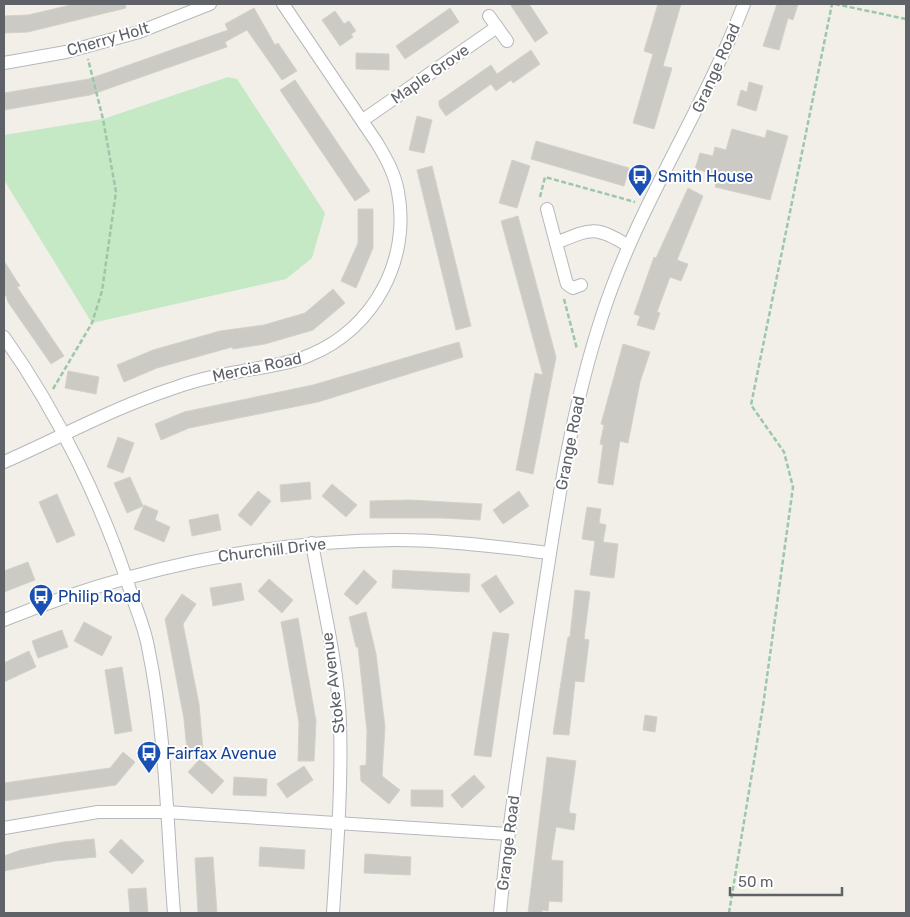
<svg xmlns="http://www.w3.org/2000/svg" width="910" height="917" viewBox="0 0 910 917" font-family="Rubik,sans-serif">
<rect width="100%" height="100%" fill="#f1efe8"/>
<!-- green -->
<polygon fill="#c5e8c5" points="228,77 237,79 325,213 312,258 286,279 92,323 4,180 4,135 103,119"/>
<!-- building -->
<g fill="#cccac5" stroke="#d6d1c6">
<polygon points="75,4 125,4 126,8 28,32 4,33 4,16 28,15"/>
<polygon points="510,4 529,4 548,33 535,42"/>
<polygon points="658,4 681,4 663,66 672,68 654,129 633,123 653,54 644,51"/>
<polygon points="777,4 798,4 793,20 788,18 779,50 763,46"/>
<polygon points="254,8 275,45 278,43 297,71 282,80 247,30 225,42 227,47 90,95 4,110 4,93 89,79 228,30 225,24"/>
<polygon points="450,8 459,22 405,59 396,46"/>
<polygon points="335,11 344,24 349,21 356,31 351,34 353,37 340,46 322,20"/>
<polygon points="531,50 540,64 513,83 511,80 496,91 491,84 446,116 439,106 439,101 491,65 497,74"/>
<polygon points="356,53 389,54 389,70 356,69"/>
<polygon points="295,80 370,191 355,201 280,90"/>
<polygon points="749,82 763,86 756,111 737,105 741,90 747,92"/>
<polygon points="417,116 432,120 424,153 409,150"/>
<polygon points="732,129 765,138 767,130 788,136 770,200 715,187 718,175 695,169 700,153 713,156 715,147 726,150"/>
<polygon points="536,141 629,168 624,186 531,159"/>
<polygon points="512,160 530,166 517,208 499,203"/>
<polygon points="432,166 471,326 456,330 417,170"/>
<polygon points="688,188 703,196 677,260 688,264 681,281 670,277 657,312 660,313 654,330 637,325 640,316 634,314 654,257 656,258"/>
<polygon points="358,209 373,209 373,248 356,288 341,281 358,243"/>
<polygon points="518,216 556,357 533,474 516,470 535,373 543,375 501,221"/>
<polygon points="4,261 20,286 17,287 64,356 51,364 8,302 6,295 4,296"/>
<polygon points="333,289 345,303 313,330 265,344 233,349 232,347 157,368 124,382 117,365 153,350 220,331 264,325 305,313"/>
<polygon points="459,342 463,357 318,402 189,428 161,440 155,424 184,412 313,385"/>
<polygon points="623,344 650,352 640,382 628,443 620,441 613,485 598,483 603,445 600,444 604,425 601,424"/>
<polygon points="68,371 99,377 96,394 65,388"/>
<polygon points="118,437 134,443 123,473 107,467"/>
<polygon points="130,477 143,506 127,513 114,483"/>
<polygon points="310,482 311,499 281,502 280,485"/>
<polygon points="332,484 357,505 346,517 322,496"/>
<polygon points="258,491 271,501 251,526 238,515"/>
<polygon points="519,491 529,506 503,524 493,510"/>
<polygon points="57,494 75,535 57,543 39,502"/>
<polygon points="410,500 482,504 480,520 442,518 370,518 370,501"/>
<polygon points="144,505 158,511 155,520 170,527 164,542 134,529"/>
<polygon points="587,507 601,509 599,523 606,525 603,542 618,544 614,578 590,575 595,541 582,539"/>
<polygon points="218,514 221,530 192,536 189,520"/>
<polygon points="28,562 35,580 4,592 4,571"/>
<polygon points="364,570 377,582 357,605 344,594"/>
<polygon points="393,570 470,574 469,592 392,588"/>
<polygon points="496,575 514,603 500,613 481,585"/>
<polygon points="269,579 293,600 282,613 258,591"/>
<polygon points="241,583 244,600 213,606 210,588"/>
<polygon points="575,590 590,592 584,639 589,640 584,682 575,681 569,735 553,734 568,637 570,637"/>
<polygon points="182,594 196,604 183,624 199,704 203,750 187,751 184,719 165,619"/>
<polygon points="366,612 376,654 385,727 382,776 400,790 389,804 361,781 360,766 366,765 367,731 358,647 356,647 349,617"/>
<polygon points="298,618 316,721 314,761 298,761 299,723 281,622"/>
<polygon points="84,622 112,637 102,656 74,641"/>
<polygon points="62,630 68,647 38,658 32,641"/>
<polygon points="493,632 509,634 491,757 474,755"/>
<polygon points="29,651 36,667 4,682 4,663"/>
<polygon points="122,667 132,731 115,734 105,670"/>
<polygon points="645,715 657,717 655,732 643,730"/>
<polygon points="123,752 135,762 116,785 4,801 4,783 110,768"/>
<polygon points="547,757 576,761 569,810 570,813 576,814 574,830 556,827 551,860 563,861 562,902 549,901 548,911 542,910 542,913 528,913"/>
<polygon points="200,759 224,781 212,794 188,772"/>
<polygon points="304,766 313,780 287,798 277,784"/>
<polygon points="474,775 485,787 462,808 451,795"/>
<polygon points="234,777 267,779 266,796 233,795"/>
<polygon points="411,790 443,790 443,807 411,806"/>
<polygon points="94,839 96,857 55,861 4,871 4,856 21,850 63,842"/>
<polygon points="121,839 144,861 132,874 109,852"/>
<polygon points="260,847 305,850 304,869 259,866"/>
<polygon points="365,854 411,857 410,875 364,873"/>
<polygon points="213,857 217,913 198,913 195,858"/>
<polygon points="146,888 148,913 130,913 128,889"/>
</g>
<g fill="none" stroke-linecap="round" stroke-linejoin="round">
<defs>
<g id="street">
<polyline points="489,16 497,27"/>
<polyline points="4,63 66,52 139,32 210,4"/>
<polyline points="363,120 497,27 507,41"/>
<polyline points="547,209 556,243"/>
<path d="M581,285L573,288L567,284L556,243C590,229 595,225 627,245"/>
<path d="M4,337C58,413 104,507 132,596C138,613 145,630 148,647C166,733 167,826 174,913"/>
<path d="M4,462C59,438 113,408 171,389C192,381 214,376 237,372C261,367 287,365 310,355C374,329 411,259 398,192C395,174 386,158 377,143L283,4"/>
<path d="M312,543C322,602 338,663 340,723C342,787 337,850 333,913"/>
<path d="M4,620C130,569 258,541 395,540C447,540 499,547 550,553"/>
<polyline points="4,828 98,812 166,812 508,834"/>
<path d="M500,913C509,816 525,721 539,625C555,521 569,416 602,316C637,207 703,111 744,4"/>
</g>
</defs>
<!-- street casing -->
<use href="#street" stroke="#b5b8bc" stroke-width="14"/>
<!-- path -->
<g stroke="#9cc7a9" stroke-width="2.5" stroke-dasharray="5 2.5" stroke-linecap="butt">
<polyline points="835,4 906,19"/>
<polyline points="540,197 545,177 635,202"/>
<polyline points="564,299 577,349"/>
<polyline points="53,389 92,323 102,291 116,192 103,119 88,59"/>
<polyline points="729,913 763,706 793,487 784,452 751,405 832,4"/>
</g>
<!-- street -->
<use href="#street" stroke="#fff" stroke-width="12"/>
</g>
<!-- icons -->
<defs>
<symbol id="bus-pin" viewBox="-11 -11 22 30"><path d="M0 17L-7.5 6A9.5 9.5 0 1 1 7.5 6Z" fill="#1a4fb4" stroke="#fff"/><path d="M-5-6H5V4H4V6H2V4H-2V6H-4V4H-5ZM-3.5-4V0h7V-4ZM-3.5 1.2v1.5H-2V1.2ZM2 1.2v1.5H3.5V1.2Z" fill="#fff"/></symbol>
</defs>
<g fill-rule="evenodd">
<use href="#bus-pin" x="626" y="162" width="28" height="38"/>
<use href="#bus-pin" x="27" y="582" width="28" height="38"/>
<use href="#bus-pin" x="135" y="739" width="28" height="38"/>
</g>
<g text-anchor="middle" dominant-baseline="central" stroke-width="4" stroke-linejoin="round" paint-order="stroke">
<!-- street labels -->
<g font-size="16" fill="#5f6368" stroke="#fff">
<text transform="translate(108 39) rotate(-16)">Cherry Holt</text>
<text transform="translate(716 68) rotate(-66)">Grange Road</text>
<text transform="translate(430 74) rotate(-35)">Maple Grove</text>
<text transform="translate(257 367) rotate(-12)">Mercia Road</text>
<text transform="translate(570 443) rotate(-79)">Grange Road</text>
<text transform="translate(272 550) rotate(-7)">Churchill Drive</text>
<text transform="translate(333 683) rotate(-97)">Stoke Avenue</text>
<text transform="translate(508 843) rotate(-83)">Grange Road</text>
</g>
<!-- transit labels -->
<g font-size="16" fill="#164399" stroke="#fff" text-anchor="start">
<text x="658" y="176">Smith House</text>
<text x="58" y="596">Philip Road</text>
<text x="166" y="753">Fairfax Avenue</text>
</g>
</g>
<!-- border -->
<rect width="910" height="917" fill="none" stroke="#5f6368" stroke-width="10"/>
<!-- scale -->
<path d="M730 887v8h112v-8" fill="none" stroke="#5f6368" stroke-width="2.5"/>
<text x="738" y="887" font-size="15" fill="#5f6368" stroke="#ffffff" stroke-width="4" paint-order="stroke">50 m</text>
</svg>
